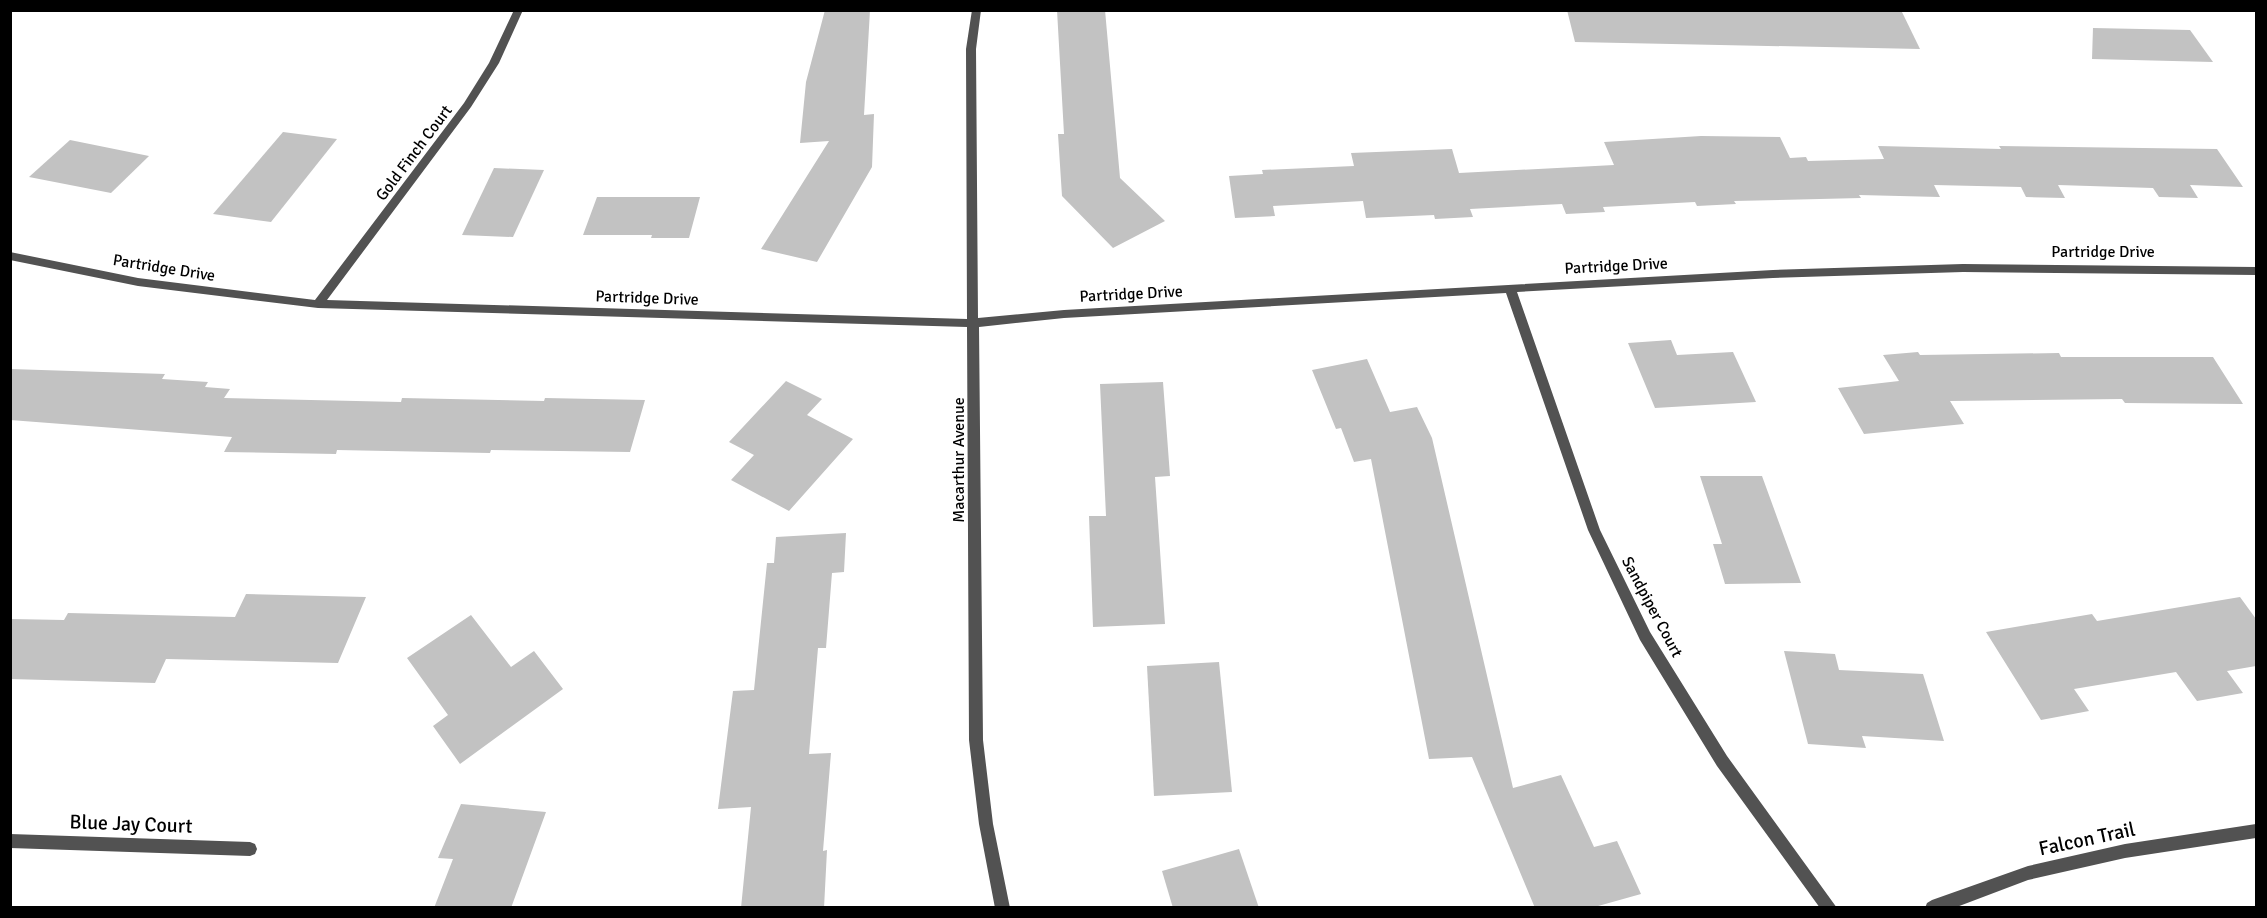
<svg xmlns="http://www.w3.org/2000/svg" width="2267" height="918" viewBox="0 0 2267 918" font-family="Signika,sans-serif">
<rect width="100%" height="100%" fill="#fff"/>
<!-- building -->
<g fill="#c2c2c2">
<polygon points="825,10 870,10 864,115 874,114 872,167 817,262 761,249 829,141 800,143 806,82"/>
<polygon points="1057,10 1105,10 1120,178 1165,221 1113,248 1062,196 1058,134 1064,134"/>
<polygon points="1567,10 1901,10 1920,49 1575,42"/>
<polygon points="2093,28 2190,30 2213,62 2092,59"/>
<polygon points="283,132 337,139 271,222 213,214"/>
<polygon points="1701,136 1780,137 1790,158 1806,157 1808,161 1884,159 1878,146 2001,149 1999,146 2217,149 2243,187 2190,185 2198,198 2159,197 2153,188 2058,185 2065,198 2026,197 2021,187 1934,185 1940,197 1859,195 1861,198 1734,201 1736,204 1697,206 1695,202 1603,207 1605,212 1566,214 1562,204 1470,209 1473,217 1435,219 1434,215 1366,218 1363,201 1273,206 1275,216 1235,218 1229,176 1263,174 1262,170 1354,166 1351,153 1452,149 1459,173 1614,165 1604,142"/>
<polygon points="70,140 149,156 111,193 29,177"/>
<polygon points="494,168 544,170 513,237 462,235"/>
<polygon points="597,197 700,197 689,238 651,238 652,235 583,235"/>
<polygon points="1671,340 1677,355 1733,352 1756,402 1655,408 1628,343"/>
<polygon points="1918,352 1920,355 2059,353 2061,357 2213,357 2243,404 2125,403 2122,399 1950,401 1964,424 1864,434 1838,388 1899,381 1883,355"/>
<polygon points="1367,359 1390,412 1417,407 1432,438 1513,788 1561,775 1594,847 1617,841 1641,894 1591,908 1535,908 1472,757 1429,759 1371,459 1354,462 1341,428 1336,429 1312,370"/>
<polygon points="10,369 165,374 162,379 208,382 205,387 230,389 224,398 401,402 402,398 544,401 545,398 645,400 630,452 491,450 490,453 337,450 336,454 224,452 232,437 10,420"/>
<polygon points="786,381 822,399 807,415 853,439 789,511 731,480 754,455 729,442"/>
<polygon points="1163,382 1170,476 1155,477 1165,624 1093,627 1089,516 1106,516 1100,384"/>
<polygon points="1700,476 1762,476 1801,583 1725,584 1713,544 1722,544"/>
<polygon points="846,533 844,572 832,573 826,648 818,648 809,754 831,753 823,851 827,850 824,908 741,908 751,807 718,809 733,691 754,690 767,563 774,563 776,537"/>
<polygon points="246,594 366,597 338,663 166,659 155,683 10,679 10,619 64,620 68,613 235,617"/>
<polygon points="2240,597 2256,619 2256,666 2227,671 2243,693 2197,701 2176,672 2074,689 2089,711 2041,720 1986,632 2092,614 2097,621"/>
<polygon points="471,615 511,667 534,651 563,689 460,764 433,726 448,715 407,658"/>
<polygon points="1784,651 1835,654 1839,670 1923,674 1944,741 1862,736 1866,748 1808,744"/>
<polygon points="1219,662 1232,792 1154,796 1147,666"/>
<polygon points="461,804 546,812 511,908 434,908 453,859 438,858"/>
<polygon points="1239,849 1259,908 1173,908 1162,871"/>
</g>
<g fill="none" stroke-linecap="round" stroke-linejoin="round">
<!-- street -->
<g fill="#525252" fill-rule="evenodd">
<polygon points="514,10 523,10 499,63 471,107 327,300 967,319 966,49 972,10 981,10 976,49 978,318 1064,310 1773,270 1963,264 2256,267 2256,275 1963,272 1773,278 1517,292 1600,530 1650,632 1727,756 1837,908 1820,908 1717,766 1640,640 1588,530 1506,293 1064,318 979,327 983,740 993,824 1010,908 995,908 979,824 969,740 967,327 318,308 138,286 10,260 10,252 138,278 315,300 464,103 489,63"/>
<polygon points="2256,824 2256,838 2125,858 2028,880 1954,908 1925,908 1927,903 1932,900 2028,866 2125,844"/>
<polygon points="10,834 250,842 255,844 257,849 255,854 250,856 10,848"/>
</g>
</g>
<g text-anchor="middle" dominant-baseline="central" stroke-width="4.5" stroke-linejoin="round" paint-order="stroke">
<!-- street labels -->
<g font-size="16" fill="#000" stroke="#fff">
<text transform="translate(414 153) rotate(-53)">Gold Finch Court</text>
<text x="2103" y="252">Partridge Drive</text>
<text transform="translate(1616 266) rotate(-3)">Partridge Drive</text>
<text transform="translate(164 268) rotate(9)">Partridge Drive</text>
<text transform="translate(1131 294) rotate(-3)">Partridge Drive</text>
<text transform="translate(647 298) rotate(2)">Partridge Drive</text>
<text transform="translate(959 460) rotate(-90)">Macarthur Avenue</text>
<text transform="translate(1652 607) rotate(62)">Sandpiper Court</text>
</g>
<!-- near-street labels -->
<g font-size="20" fill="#000" stroke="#fff">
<text transform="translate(131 824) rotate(2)">Blue Jay Court</text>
<text transform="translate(2087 839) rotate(-12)">Falcon Trail</text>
</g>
</g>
<!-- border -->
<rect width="2267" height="918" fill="none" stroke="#000000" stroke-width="24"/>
</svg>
